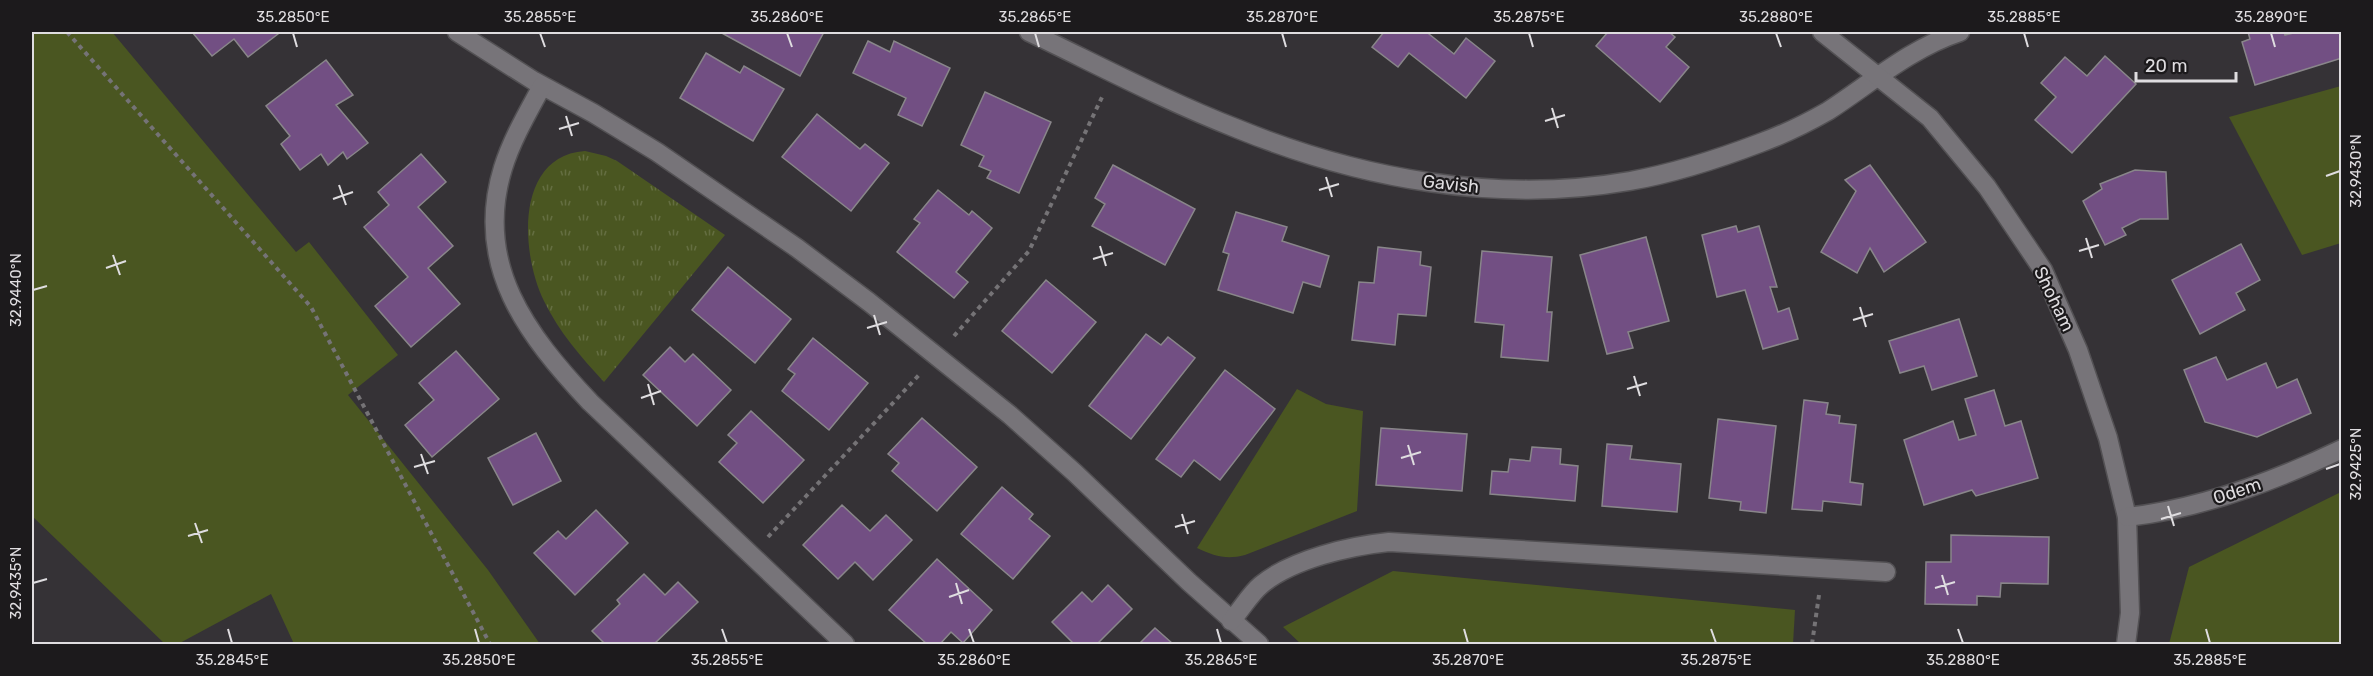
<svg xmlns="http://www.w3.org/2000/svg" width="2373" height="676" viewBox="0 0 2373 676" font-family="Rubik,sans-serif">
<defs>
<pattern id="park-tufts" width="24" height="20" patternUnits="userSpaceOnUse" patternTransform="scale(1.5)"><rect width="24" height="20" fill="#4a5621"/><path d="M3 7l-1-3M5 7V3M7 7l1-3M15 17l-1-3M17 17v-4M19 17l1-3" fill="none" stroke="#646e41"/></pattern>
</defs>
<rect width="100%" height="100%" fill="#353236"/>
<!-- grass -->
<g fill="#4a5621">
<polygon points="32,32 112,32 296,252 309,242 398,355 348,395 488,570 540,644 294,644 271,594 178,644 165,644 32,516"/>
<polygon points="2341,86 2341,243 2302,255 2229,117"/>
<path d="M1297,389L1326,404L1363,411L1357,511L1245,555C1226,560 1214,556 1197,548Z"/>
<polygon points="2341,492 2341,644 2169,644 2189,567"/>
<polygon points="1393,571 1795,610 1793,644 1301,644 1283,627"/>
</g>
<!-- park -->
<path fill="url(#park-tufts)" d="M585,151L606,156L617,161L725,235L604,382C581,357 559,332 544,301C521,255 514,156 585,151Z"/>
<!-- building -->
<g fill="#724f83" stroke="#89868a" stroke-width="1.5">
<polygon points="192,32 276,32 278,34 248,57 234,39 212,56"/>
<polygon points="720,32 824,32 800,76"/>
<polygon points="1384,32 1431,32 1429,34 1454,54 1466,38 1495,61 1466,98 1409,53 1398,67 1372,47"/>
<polygon points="1608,32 1669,32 1675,37 1666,47 1689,67 1660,102 1596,46"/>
<polygon points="2248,32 2284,32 2285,35 2298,32 2340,32 2342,58 2255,85 2242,42 2250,39"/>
<polygon points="868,41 890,52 894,41 950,68 922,126 898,115 906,98 853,73"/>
<polygon points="706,53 740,73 744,66 784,89 753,141 680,98"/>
<polygon points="2105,56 2136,84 2072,153 2035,120 2056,97 2041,83 2065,57 2087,76"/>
<polygon points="326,60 353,95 336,105 368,143 347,159 343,152 328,165 321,154 300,170 281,144 290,136 266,106"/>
<polygon points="985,92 1051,122 1019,193 987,178 991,171 979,166 984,156 961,145"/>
<polygon points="817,114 860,149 865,144 889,163 851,211 782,157"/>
<polygon points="421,154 446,182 418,207 453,246 428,268 460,304 411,347 375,306 408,277 364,227 389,205 378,192"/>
<polygon points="1113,165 1195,209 1165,265 1092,226 1105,204 1095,198"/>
<polygon points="1870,165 1926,242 1884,272 1870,248 1857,273 1821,252 1856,191 1845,180"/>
<polygon points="2135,170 2166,172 2168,219 2140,219 2122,228 2126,235 2105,245 2083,201 2102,189 2100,184"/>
<polygon points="938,190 969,215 972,211 992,228 956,272 968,282 954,298 897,252 920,223 914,219"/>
<polygon points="1236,212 1287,227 1282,241 1329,256 1320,287 1303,282 1293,313 1218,290 1229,254 1223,252"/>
<polygon points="1736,226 1738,232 1759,226 1777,287 1770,287 1778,312 1789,308 1798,339 1763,349 1745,290 1717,297 1702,235"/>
<polygon points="1646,237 1669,321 1628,332 1633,348 1607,354 1580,255"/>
<polygon points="2241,244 2260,280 2236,293 2245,310 2200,334 2172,280"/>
<polygon points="1378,247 1421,252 1420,265 1431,267 1426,316 1398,314 1395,345 1352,340 1359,282 1374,283"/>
<polygon points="1482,251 1552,257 1547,312 1552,312 1548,361 1501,357 1504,325 1475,322"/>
<polygon points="728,267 791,319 755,363 692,310"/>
<polygon points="1046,280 1096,322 1052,373 1002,331"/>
<polygon points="1959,319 1977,376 1932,390 1924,366 1900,373 1889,341"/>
<polygon points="1146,334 1161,345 1168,337 1195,358 1131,439 1089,406"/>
<polygon points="813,338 868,383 829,430 782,391 795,374 788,369"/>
<polygon points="670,347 685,362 693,354 731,390 697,426 643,375"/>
<polygon points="456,351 499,399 432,457 405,425 434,400 419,383"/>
<polygon points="2216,357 2227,380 2266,363 2277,388 2297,379 2311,413 2257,437 2205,422 2184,370"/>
<polygon points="1225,370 1275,409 1220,480 1194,460 1181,477 1156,459"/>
<polygon points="1994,390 2005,426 2021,421 2038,478 1976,496 1972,490 1924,505 1904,440 1953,421 1959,440 1976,435 1965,399"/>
<polygon points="1804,400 1828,403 1826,414 1840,416 1839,423 1856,425 1850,482 1863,484 1861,505 1823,501 1822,511 1792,509"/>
<polygon points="751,411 804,460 763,503 719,462 737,443 728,435"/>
<polygon points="922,418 977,467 937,511 892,471 899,463 888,454"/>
<polygon points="1718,419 1776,426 1766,513 1740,510 1741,502 1709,498"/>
<polygon points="1381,428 1467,434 1462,491 1376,485"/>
<polygon points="536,433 561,481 513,505 488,458"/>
<polygon points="1607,444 1632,446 1630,459 1681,464 1677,512 1602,506"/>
<polygon points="1532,447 1561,449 1560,464 1578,466 1575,501 1490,494 1492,471 1508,472 1510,459 1530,461"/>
<polygon points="1002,487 1033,514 1029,519 1050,536 1013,579 961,534"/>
<polygon points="842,505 870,531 886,515 912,540 873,580 855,562 838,579 803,545"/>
<polygon points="596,510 628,543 575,595 534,553 558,531 566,539"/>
<polygon points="1951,535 2049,537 2048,584 2001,583 2000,597 1977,596 1977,605 1925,604 1926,562 1951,562"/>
<polygon points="937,559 992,610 963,643 951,632 940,644 927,644 889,610"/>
<polygon points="644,574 665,595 678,582 698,602 654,644 605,644 592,631 620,604 617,600"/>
<polygon points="1108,585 1132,609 1097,644 1074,644 1052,622 1082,592 1092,602"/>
<polygon points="1155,628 1173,644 1139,644"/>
</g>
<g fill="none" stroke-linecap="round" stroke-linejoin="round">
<defs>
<g id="minor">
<polyline points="457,32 534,81 593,113 657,152 797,248 869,302 1010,415 1075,473 1189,582 1259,644"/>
<path d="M1029,32C1098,65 1166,101 1238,129C1361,179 1498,204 1630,181C1675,173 1718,159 1760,143C1782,135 1807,123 1828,111C1871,83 1911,48 1960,32"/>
<polyline points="1822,32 1930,118 1987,187 2043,270 2078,350 2108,438 2127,517 2130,613 2126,644"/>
<path d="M542,86C528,112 512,139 503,168C473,265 527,335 590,402L845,644"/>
<path d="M2127,517C2201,509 2275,481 2342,449"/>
<path d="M1231,621C1241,610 1250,594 1261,585C1292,559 1350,546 1389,542L1886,572"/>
</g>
</defs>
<!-- minor casing -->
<use href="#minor" stroke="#535154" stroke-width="21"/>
<!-- path -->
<g stroke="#757376" stroke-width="4" stroke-dasharray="4.5 4.5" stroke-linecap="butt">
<polyline points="67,32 311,307 490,644"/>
<polyline points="954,336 1029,251 1103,95"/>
<polyline points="768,537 919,375"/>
<polyline points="1812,644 1819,595"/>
</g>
<!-- minor -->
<use href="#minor" stroke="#777479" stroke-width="18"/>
</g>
<!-- ticks -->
<path fill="none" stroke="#dfdde0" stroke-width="2" d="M293,33L297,47M540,33L545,47M787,33L792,47M1035,33L1039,47M1282,33L1286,47M1529,33L1533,47M1776,33L1781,47M2024,33L2028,47M2271,33L2275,47M1552,108L1558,128M566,116L572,136M1545,121L1565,115M559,129L579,123M2326,176L2340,171M1326,177L1332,197M339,185L346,205M1319,190L1339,184M333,199L353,192M2086,238L2092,258M1100,246L1106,266M2079,251L2099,245M113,255L120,275M1093,259L1113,253M106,268L126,261M33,290L47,286M1860,307L1866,327M874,315L880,335M1853,320L1873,314M867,328L887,322M1634,376L1640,396M648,384L654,405M1627,389L1647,383M641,398L661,391M1408,445L1414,465M421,454L428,474M1401,458L1421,452M414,467L435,461M2326,469L2340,464M2168,506L2174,526M1182,514L1188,534M2161,519L2181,513M195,523L202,543M1175,527L1195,521M188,536L208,530M1942,575L1948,595M33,583L47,579M956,583L962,604M1935,588L1955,582M949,597L969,590M228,629L232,643M475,629L479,643M722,629L727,643M969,629L974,643M1217,629L1221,643M1464,629L1468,643M1711,629L1716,643M1958,629L1963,643M2206,629L2210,643"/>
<g text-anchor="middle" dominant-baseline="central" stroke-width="4.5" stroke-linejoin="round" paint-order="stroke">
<!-- street labels -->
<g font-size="18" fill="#dfdde0" stroke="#1c1a1c">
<text transform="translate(1451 184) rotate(6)">Gavish</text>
<text transform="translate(2054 299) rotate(64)">Shoham</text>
<text transform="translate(2237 491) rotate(-18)">Odem</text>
</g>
</g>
<!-- border -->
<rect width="2373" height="676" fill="none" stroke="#1c1a1c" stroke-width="66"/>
<!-- scale -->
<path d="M2136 72v9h100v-9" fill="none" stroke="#dfdde0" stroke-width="3"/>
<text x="2145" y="72" font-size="18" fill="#dfdde0" stroke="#1c1a1c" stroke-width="4.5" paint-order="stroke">20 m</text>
<rect x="33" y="33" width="2307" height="610" fill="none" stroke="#dfdde0" stroke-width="2"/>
<g font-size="15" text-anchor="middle" fill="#dfdde0">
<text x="293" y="22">35.2850°E</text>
<text x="540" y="22">35.2855°E</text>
<text x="787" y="22">35.2860°E</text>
<text x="1035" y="22">35.2865°E</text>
<text x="1282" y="22">35.2870°E</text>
<text x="1529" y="22">35.2875°E</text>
<text x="1776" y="22">35.2880°E</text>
<text x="2024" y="22">35.2885°E</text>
<text x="2271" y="22">35.2890°E</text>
<text transform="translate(2356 171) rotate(-90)" y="5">32.9430°N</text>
<text transform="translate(16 290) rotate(-90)" y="5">32.9440°N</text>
<text transform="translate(2356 464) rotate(-90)" y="5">32.9425°N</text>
<text transform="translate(16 583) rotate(-90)" y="5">32.9435°N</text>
<text x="232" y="665">35.2845°E</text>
<text x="479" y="665">35.2850°E</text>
<text x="727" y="665">35.2855°E</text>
<text x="974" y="665">35.2860°E</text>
<text x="1221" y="665">35.2865°E</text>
<text x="1468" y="665">35.2870°E</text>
<text x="1716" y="665">35.2875°E</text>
<text x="1963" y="665">35.2880°E</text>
<text x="2210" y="665">35.2885°E</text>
</g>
</svg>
